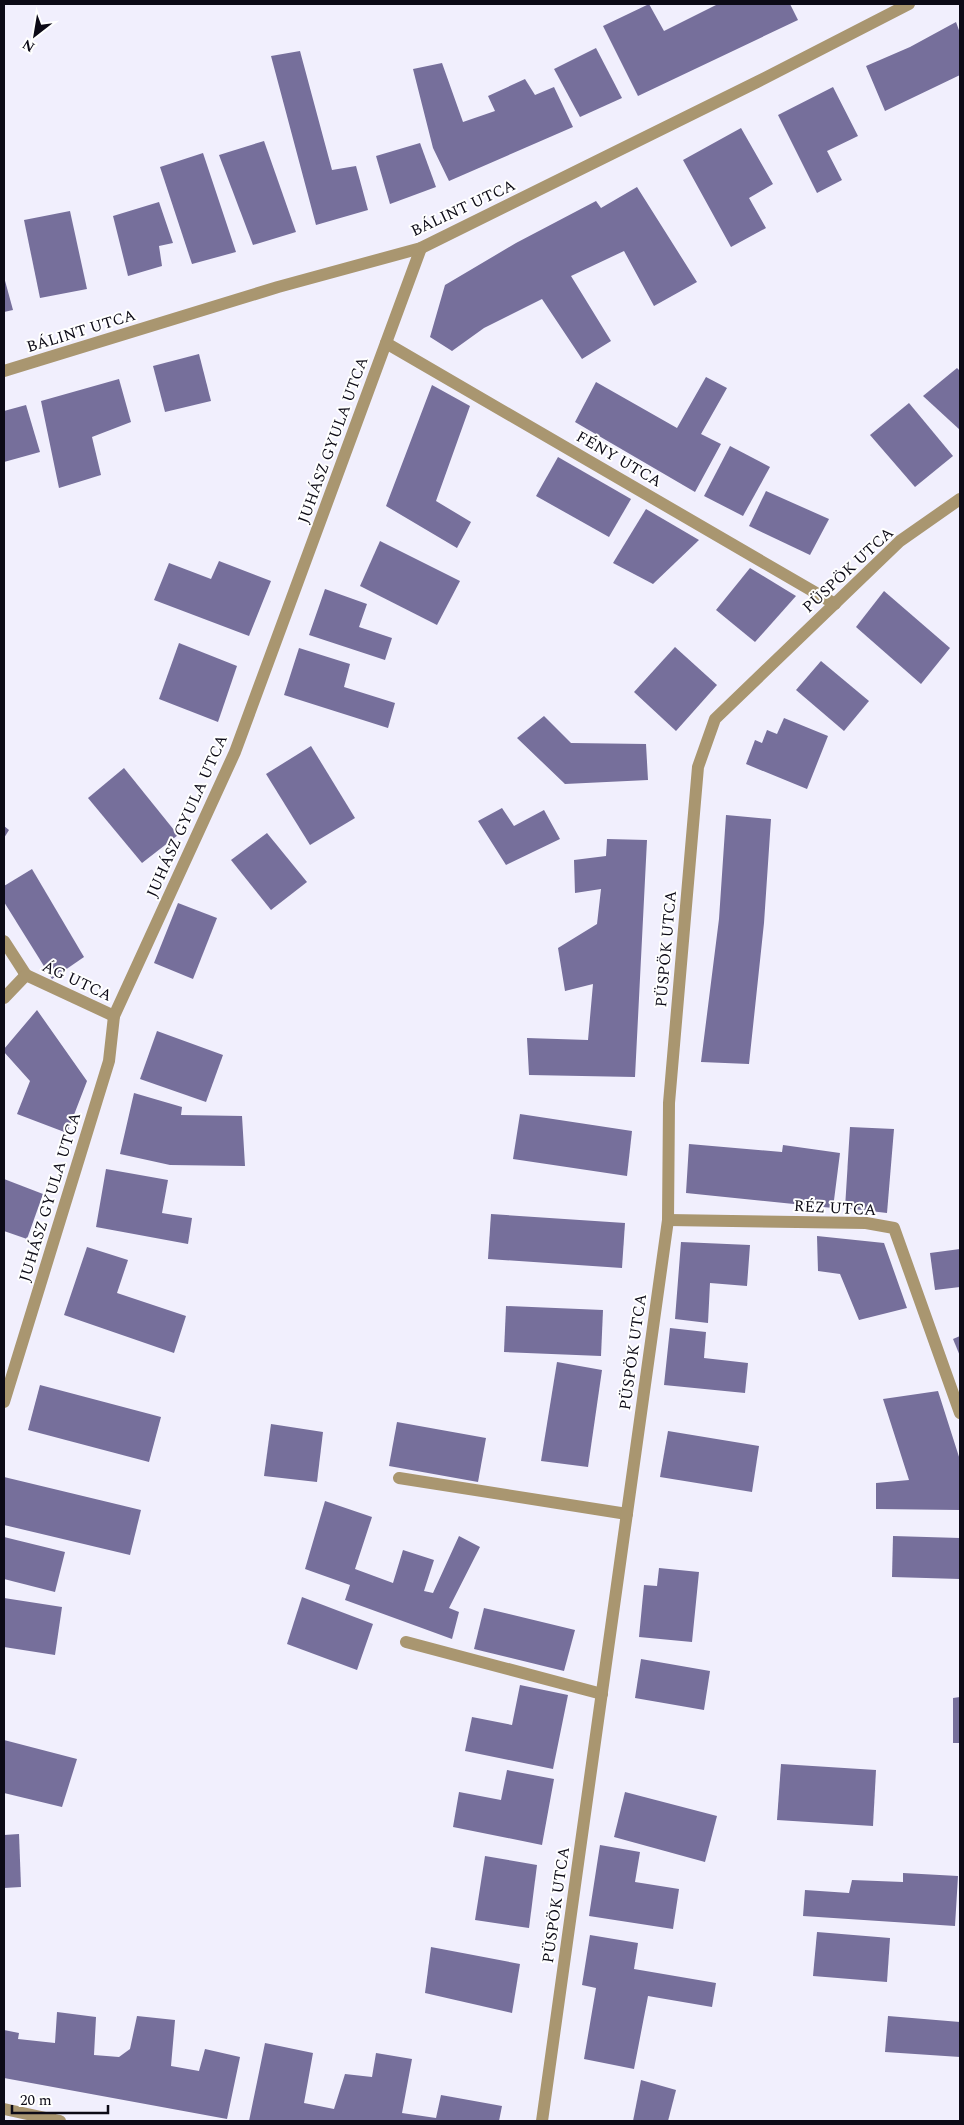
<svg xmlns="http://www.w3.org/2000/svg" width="964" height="2125" viewBox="0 0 964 2125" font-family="Spectral,serif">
<rect width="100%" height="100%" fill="#f1effd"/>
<!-- building -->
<g fill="#766f9b">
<polygon points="649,4 664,31 718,4 790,4 798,20 638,96 603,26"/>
<polygon points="956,22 960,33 960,75 885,111 866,66 910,47"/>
<polygon points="596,48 622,98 580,117 554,69"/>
<polygon points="300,51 332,170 356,166 368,210 316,225 271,56"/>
<polygon points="442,63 463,122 495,111 488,96 525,79 535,95 554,87 573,127 449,181 433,148 413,69"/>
<polygon points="833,87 858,136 827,151 842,180 817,193 778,115"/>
<polygon points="741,128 773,184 749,198 766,228 731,247 683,160"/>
<polygon points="264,141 296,232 253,245 219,155"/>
<polygon points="420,143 436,187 390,204 376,156"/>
<polygon points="203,153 236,252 192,264 160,167"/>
<polygon points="637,187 697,282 654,306 624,251 571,276 611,341 582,359 542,299 484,328 452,351 430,337 445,285 516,243 596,201 601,208"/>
<polygon points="159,202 173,243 159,246 162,266 128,276 113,216"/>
<polygon points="70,211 87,289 40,298 24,220"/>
<polygon points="4,277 13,310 4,312"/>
<polygon points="199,354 211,401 165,412 153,366"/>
<polygon points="957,368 960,371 960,430 923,396"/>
<polygon points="706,377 727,388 701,434 721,444 695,492 575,422 596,382 677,428"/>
<polygon points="119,379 131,422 92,437 101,475 59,488 41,401"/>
<polygon points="432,385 470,406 436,501 471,522 457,548 386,506"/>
<polygon points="909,403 953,456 915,487 870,435"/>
<polygon points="26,405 40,452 4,462 4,411"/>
<polygon points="730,446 770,467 743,516 704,496"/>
<polygon points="558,457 631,499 609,537 536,496"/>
<polygon points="766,491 829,519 810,555 749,526"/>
<polygon points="646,509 699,540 653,584 613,563"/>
<polygon points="380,541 460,581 437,625 360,586"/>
<polygon points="219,561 271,581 249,636 154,600 169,563 211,579"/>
<polygon points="750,568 796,596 755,642 716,610"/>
<polygon points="325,589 367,604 359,627 392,638 385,660 309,635"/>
<polygon points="884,591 950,648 921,684 856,627"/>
<polygon points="179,643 237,666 218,722 159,699"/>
<polygon points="675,647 717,685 676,731 634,692"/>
<polygon points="299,648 350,664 344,687 395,703 388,728 284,695"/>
<polygon points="821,661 869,701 844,731 796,690"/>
<polygon points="544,716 571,743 646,744 648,780 565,784 517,738"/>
<polygon points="784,718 828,736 807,789 746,764 755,740 762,743 767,730 777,734"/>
<polygon points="311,746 355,818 310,845 266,774"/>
<polygon points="124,768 178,835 142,863 88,798"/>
<polygon points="502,808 514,826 544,810 560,839 506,865 478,821"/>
<polygon points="726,815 771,819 764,923 749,1064 701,1062 719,919"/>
<polygon points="4,826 9,830 4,838"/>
<polygon points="267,833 307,882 271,910 231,860"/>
<polygon points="607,839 647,840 635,1077 529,1075 527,1038 588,1040 593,984 565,991 558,948 597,924 601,889 575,893 574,860 606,856"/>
<polygon points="32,869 84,957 52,979 4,902 4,886"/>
<polygon points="178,903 217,918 193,979 154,963"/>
<polygon points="37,1010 87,1081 67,1133 17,1114 30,1081 4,1052 4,1049"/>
<polygon points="157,1031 223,1055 206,1102 140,1079"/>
<polygon points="134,1093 182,1107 181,1115 242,1116 245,1166 170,1165 120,1154"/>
<polygon points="520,1114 632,1131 627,1176 513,1159"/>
<polygon points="850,1127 894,1129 887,1213 845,1208"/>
<polygon points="689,1144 782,1152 783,1145 840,1153 833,1208 686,1193"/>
<polygon points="106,1169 168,1180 162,1213 192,1218 188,1244 96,1227"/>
<polygon points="4,1179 43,1194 27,1239 4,1231"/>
<polygon points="491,1214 625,1223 622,1268 488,1259"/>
<polygon points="817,1236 884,1243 907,1308 859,1320 840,1274 818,1271"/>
<polygon points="681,1242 750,1245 747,1286 710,1283 708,1323 675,1319"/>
<polygon points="87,1247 128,1260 117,1293 186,1316 174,1353 64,1315"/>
<polygon points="960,1249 960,1287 935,1290 930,1253"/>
<polygon points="506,1306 603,1310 601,1356 504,1352"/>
<polygon points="670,1328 706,1332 704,1358 748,1363 745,1393 664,1385"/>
<polygon points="960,1336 960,1356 953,1339"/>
<polygon points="557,1362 602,1370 588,1467 541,1461"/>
<polygon points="40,1385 161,1417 149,1462 28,1430"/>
<polygon points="938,1391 960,1460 960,1510 876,1509 876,1483 909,1480 883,1399"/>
<polygon points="397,1422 486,1438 478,1482 389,1466"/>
<polygon points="271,1424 323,1432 317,1482 264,1476"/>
<polygon points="668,1431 759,1446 752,1492 660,1477"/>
<polygon points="4,1477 141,1510 130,1555 4,1525"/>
<polygon points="325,1501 372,1517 355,1569 393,1583 403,1550 434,1560 424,1591 433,1593 459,1536 480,1547 449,1608 459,1612 452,1639 345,1600 350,1585 305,1569"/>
<polygon points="893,1536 960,1538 960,1579 892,1577"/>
<polygon points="4,1537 65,1552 55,1592 4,1579"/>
<polygon points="659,1568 699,1572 692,1642 639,1637 644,1585 657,1586"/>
<polygon points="302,1597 373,1624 357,1670 287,1644"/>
<polygon points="4,1598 62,1607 55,1655 4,1647"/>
<polygon points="484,1608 575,1630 564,1671 474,1649"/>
<polygon points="641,1659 710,1671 704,1710 635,1698"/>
<polygon points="520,1685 568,1695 553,1769 465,1751 472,1717 512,1725"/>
<polygon points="960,1697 960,1743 953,1743 953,1698"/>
<polygon points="4,1740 77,1759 62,1807 4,1793"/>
<polygon points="781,1764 876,1770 873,1826 777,1820"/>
<polygon points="507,1770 554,1779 542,1845 453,1827 459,1792 501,1800"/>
<polygon points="625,1792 717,1816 705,1862 614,1837"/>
<polygon points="19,1834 21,1887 4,1888 4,1835"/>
<polygon points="600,1845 640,1852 635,1882 679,1889 673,1929 589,1916"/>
<polygon points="485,1856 537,1865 529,1928 475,1920"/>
<polygon points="903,1873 958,1876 955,1926 803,1916 805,1890 849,1893 852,1880 903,1882"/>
<polygon points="817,1932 890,1938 887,1982 813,1976"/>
<polygon points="590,1935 638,1943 634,1969 716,1983 712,2007 648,1996 634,2069 584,2059 596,1988 582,1985"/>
<polygon points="431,1947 520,1964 512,2013 425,1993"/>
<polygon points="57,2012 96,2017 94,2055 119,2057 130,2049 137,2016 175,2020 171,2066 199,2071 205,2049 240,2057 227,2119 4,2078 4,2030 19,2033 18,2039 55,2043"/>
<polygon points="888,2016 960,2022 960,2057 885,2052"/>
<polygon points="265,2043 313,2053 304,2103 334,2109 345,2074 372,2077 376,2053 412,2059 402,2113 436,2118 441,2095 502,2106 499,2121 249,2121"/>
<polygon points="641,2080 676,2090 668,2121 633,2121"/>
</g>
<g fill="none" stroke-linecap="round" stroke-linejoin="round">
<!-- minor -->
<g stroke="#a99670" stroke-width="12">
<polyline points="386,343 835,604"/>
<polyline points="4,941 26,975"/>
<polyline points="4,998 26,975 114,1016"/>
<polyline points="668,1220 866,1223 894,1228 960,1413"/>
<polyline points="4,1402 109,1061 114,1016 235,752 421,248"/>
<polyline points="399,1478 627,1514"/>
<polyline points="406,1642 602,1694"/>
<polyline points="542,2121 668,1220 669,1103 698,767 715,719 900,541 960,499"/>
</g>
<!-- tertiary -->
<g stroke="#a99670" stroke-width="12">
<polyline points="4,371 278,287 421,248 757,82 909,4"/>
<polyline points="4,2109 60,2121"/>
</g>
</g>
<g text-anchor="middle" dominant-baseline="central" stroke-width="4" stroke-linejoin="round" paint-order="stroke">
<!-- street labels -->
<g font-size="16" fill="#0c0a16" stroke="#fff">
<text transform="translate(463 208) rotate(-25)">BÁLINT UTCA</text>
<text transform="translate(81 331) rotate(-17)">BÁLINT UTCA</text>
<text transform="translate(333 440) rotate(-70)">JUHÁSZ GYULA UTCA</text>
<text transform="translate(619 459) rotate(30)">FÉNY UTCA</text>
<text transform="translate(848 570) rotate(-43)">PÜSPÖK UTCA</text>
<text transform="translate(187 816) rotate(-66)">JUHÁSZ GYULA UTCA</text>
<text transform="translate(666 949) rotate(-85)">PÜSPÖK UTCA</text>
<text transform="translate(77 981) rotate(25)">ÁG UTCA</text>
<text transform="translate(50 1197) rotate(-73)">JUHÁSZ GYULA UTCA</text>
<text transform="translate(835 1208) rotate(3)">RÉZ UTCA</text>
<text transform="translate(633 1352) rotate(-82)">PÜSPÖK UTCA</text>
<text transform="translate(556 1905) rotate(-82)">PÜSPÖK UTCA</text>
</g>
</g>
<!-- border -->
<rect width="964" height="2125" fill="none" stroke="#0c0a16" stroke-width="10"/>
<!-- north arrow -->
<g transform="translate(35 35) rotate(211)" stroke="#ffffff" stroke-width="4" paint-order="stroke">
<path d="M0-4L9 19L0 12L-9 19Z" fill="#0c0a16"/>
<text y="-8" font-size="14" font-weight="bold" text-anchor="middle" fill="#0c0a16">N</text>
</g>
<!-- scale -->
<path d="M12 2105v8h96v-8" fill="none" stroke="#0c0a16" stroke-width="2.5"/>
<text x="20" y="2105" font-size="15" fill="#0c0a16" stroke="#ffffff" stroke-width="4" paint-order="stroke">20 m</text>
</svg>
